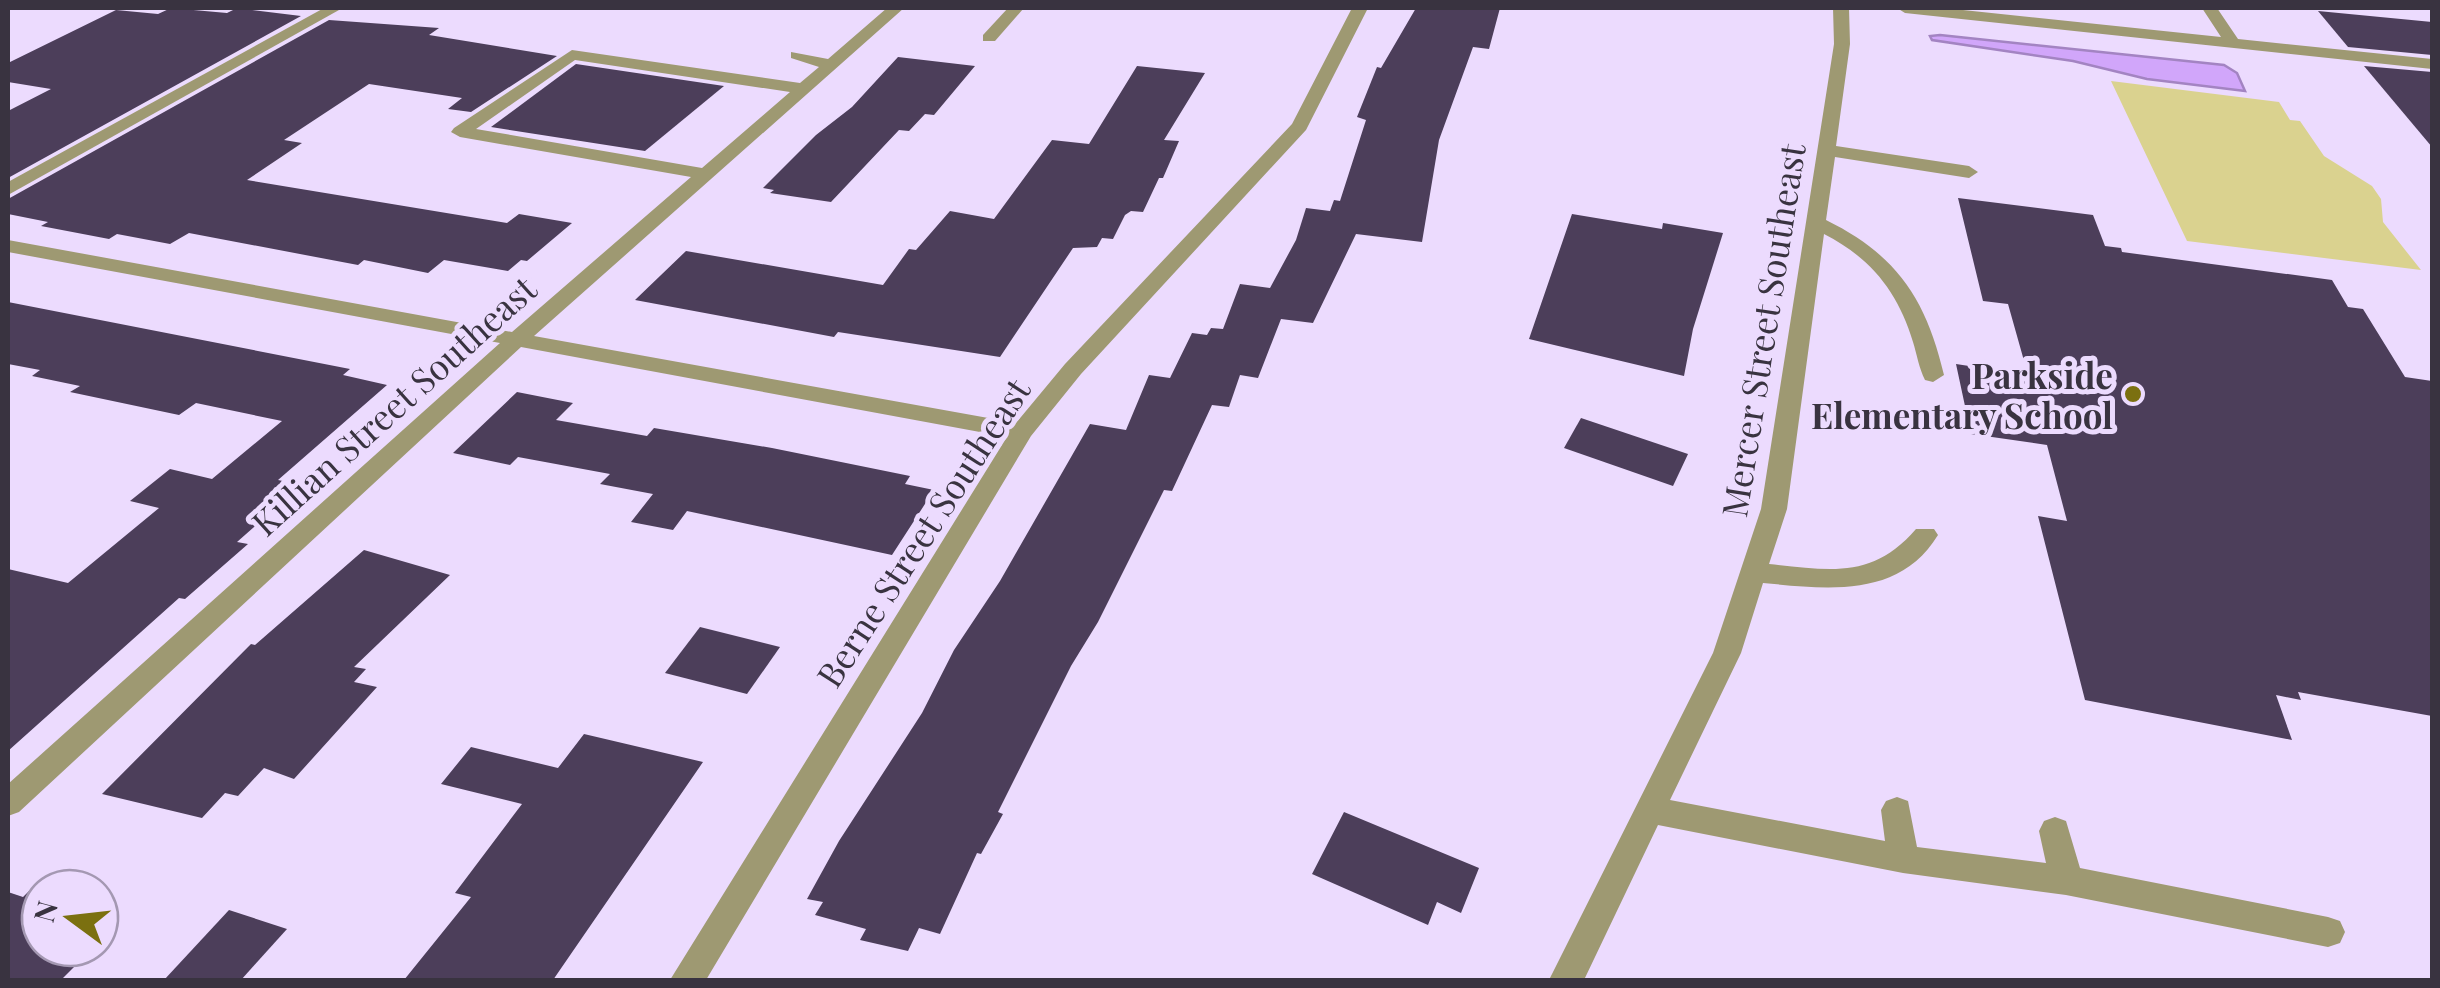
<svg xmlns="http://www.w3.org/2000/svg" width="2440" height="988" viewBox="0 0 2440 988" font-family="'Playfair Display',serif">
<rect width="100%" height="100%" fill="#ecdbfe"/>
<!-- green -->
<polygon fill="#dad28f" points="2111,81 2279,102 2290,120 2300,121 2324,156 2372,186 2381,199 2383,222 2421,270 2187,241"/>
<!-- water -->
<polygon fill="#d1a6fa" stroke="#a384c2" stroke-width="2.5" points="1940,35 2224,65 2237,73 2245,91 2147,79 2073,61 1932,40 1930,36"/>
<!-- building -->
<g fill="#4c3e5a">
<polygon points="171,8 227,13 237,8 301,16 8,178 8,111 51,89 8,82 8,63 116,10 158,14"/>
<polygon points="1416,8 1500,8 1489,49 1473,47 1439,140 1422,242 1356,234 1313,323 1281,319 1258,378 1240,375 1229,407 1212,405 1172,491 1164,490 1098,622 1071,666 998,812 1003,814 981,854 977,853 940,934 919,928 908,951 860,940 866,929 815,915 823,902 807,899 839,841 922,713 954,650 1000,581 1090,424 1126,430 1149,375 1170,378 1192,333 1207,335 1211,328 1223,329 1240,284 1270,288 1296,240 1306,208 1330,211 1334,200 1340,201 1366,120 1357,117 1377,67 1381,68"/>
<polygon points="2318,11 2432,22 2432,55 2348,47"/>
<polygon points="329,20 439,28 429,35 557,56 471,112 448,109 462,98 369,84 284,140 302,143 247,180 507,223 519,214 572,223 527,261 521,260 508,271 444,260 428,273 364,260 358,265 189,233 170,244 117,234 109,239 41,226 48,222 8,214 8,199"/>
<polygon points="898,57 975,66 934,115 925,114 909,131 899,130 831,202 770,193 774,190 763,188 816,135 852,107"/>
<polygon points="576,64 724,86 645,151 491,127"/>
<polygon points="1137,66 1205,73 1164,140 1179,141 1163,178 1159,178 1143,212 1131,211 1125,215 1113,239 1102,238 1097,247 1073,248 1000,357 838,332 834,337 635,300 686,251 883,285 909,249 916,250 950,211 994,219 1052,140 1089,144"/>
<polygon points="2364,66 2432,72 2432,147"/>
<polygon points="1958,198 2093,215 2105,246 2121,248 2122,252 2332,280 2348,307 2363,309 2405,377 2432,381 2432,716 2298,692 2301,700 2276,695 2292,740 2085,700 2038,516 2067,521 2047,445 1971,434 1956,364 2028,375 2008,304 1983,301"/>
<polygon points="1572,214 1662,229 1663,223 1723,233 1693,329 1684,376 1529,339"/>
<polygon points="8,302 350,369 343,375 387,385 278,480 302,485 237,542 248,544 185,599 179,598 8,751 8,569 68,583 159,508 130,501 170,469 212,479 282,421 196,403 179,415 70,392 80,386 32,376 40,370 8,364"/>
<polygon points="517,392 573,403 556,420 647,436 654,428 772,448 910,476 905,484 934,490 892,555 687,511 673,530 631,522 653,494 600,484 610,474 518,457 510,465 453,453"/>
<polygon points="1581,418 1688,454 1673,486 1564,448"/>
<polygon points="364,550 450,575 354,667 366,669 354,682 377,687 294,779 264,768 238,796 225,793 202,818 102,794 251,644 255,645"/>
<polygon points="700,627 780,647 747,694 665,673"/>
<polygon points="584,734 703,762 553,980 404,980 471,897 455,893 522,804 441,784 471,747 558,768"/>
<polygon points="1344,812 1479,868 1461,913 1437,902 1428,925 1312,874"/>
<polygon points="29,891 40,895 40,948 93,948 61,980 8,980 8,892 23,897"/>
<polygon points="229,910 287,929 241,980 164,980"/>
</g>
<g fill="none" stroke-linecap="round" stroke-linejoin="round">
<!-- minor -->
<g fill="#9e9972" fill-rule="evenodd">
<polygon points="324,8 339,10 8,195 8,182"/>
<path d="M887,8H904L534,336L1016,423L1065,364L1292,124L1352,8H1368L1306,130L1081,374L1031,436L706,980H670L1007,437L521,347L19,812L8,816V784L500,343L8,252V240L512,332L691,177L460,137L451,132L454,128L572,50L800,83L819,67L791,58V52L828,59ZM575,60L790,92L702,168L476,129Z"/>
<polygon points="1008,8 1024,8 995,41 983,41 983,35"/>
<path d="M1833,8H1849L1850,44L1836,146L1969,166L1978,172L1969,178L1835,157L1826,220C1897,255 1926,299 1944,375L1933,382L1925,380C1919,368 1917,355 1913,342C1898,292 1871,258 1824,234L1787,509L1769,564C1830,570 1872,580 1916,529H1934L1938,535C1899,599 1827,589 1763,583L1741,653L1670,800L1885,841L1881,810L1886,801L1897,797L1908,801L1917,847L2046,863L2039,831L2044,821L2055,817L2066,821L2080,868L2328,917L2340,921L2345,932L2340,943L2328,947L2066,895L1903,873L1658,825L1584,980H1549L1713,653L1761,509L1834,44Z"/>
<polygon points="1897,8 1944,8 2221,37 2202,8 2217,8 2238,39 2432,59 2432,69 1905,13"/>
</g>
</g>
<!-- markers -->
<circle fill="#7b7010" stroke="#ecdbfe" stroke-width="4" cx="2133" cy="394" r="10"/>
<g text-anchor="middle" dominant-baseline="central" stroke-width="10" stroke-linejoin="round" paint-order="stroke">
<!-- street labels -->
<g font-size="35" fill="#393340" stroke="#ecdbfe">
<text transform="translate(1762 330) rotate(-81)">Mercer Street Southeast</text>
<text transform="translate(393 405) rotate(-42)">Killian Street Southeast</text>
<text transform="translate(922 532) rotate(-57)">Berne Street Southeast</text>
</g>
<!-- poi labels -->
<g font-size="35" font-weight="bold" fill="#393340" stroke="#ecdbfe" text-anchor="end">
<text x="2113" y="374">Parkside<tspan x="2113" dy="40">Elementary School</tspan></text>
</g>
</g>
<!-- border -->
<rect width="2440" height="988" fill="none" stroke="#393340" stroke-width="20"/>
<!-- north arrow -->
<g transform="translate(70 918) rotate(285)"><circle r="48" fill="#ecdbfe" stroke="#a498b2" stroke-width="2.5"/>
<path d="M0-8L18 38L0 25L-18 38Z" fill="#7b7010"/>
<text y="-15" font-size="28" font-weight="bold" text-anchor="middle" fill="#393340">N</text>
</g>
</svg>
